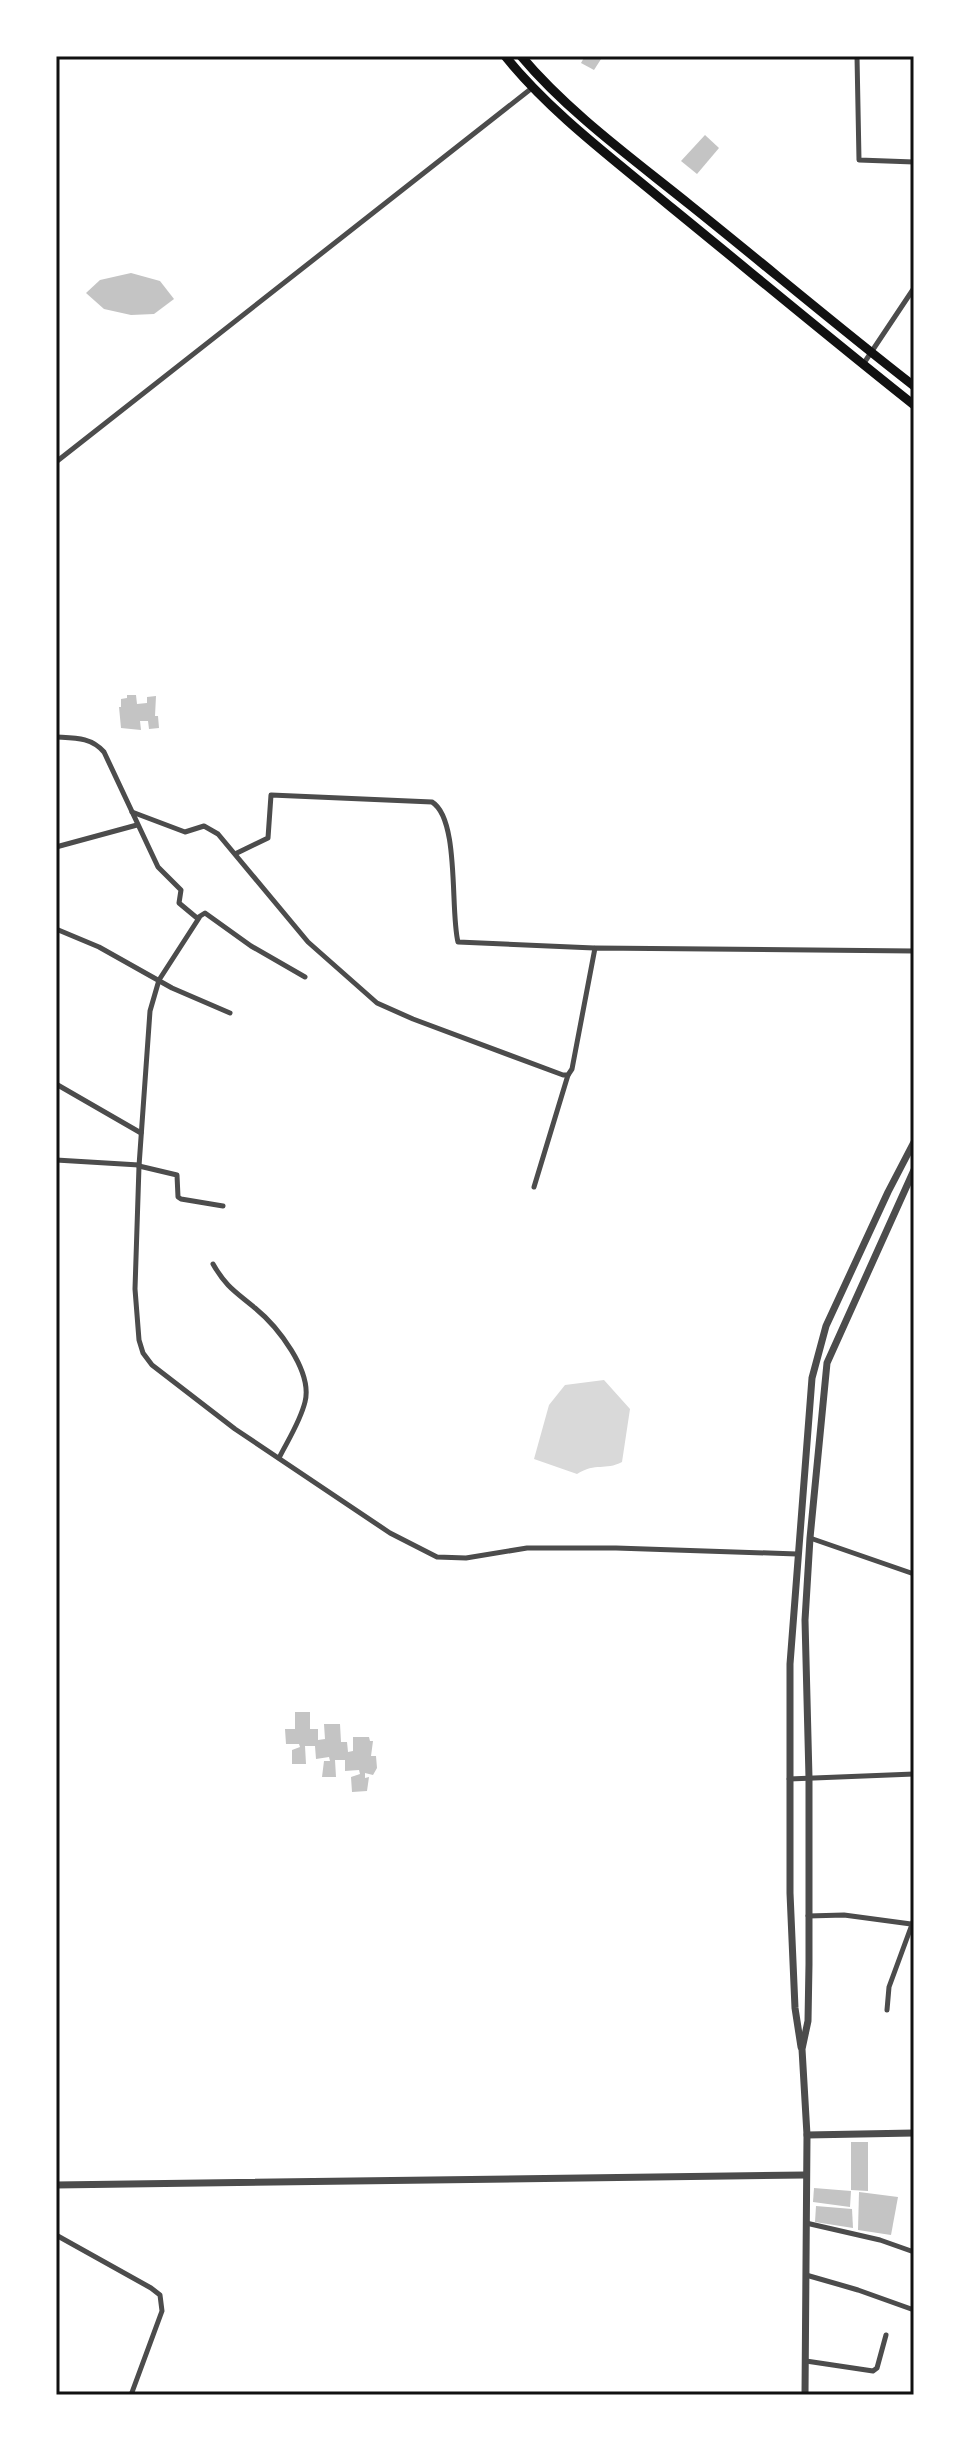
<svg xmlns="http://www.w3.org/2000/svg" width="970" height="2451" viewBox="0 0 970 2451" font-family="Roboto,sans-serif">
<rect width="100%" height="100%" fill="#fff"/>
<!-- water -->
<path fill="#d9d9d9" d="M604,1380L630,1409L622,1462C605,1471 596,1462 577,1474L534,1459L549,1405L565,1385Z"/>
<!-- building -->
<g fill="#c4c4c4">
<polygon points="585,56 603,56 594,70 581,63"/>
<polygon points="705,135 719,148 697,174 681,161"/>
<polygon points="131,273 160,281 174,299 154,314 131,315 104,309 86,293 100,280"/>
<polygon points="127,695 136,695 137,704 147,703 147,697 156,696 155,716 158,716 159,728 149,729 148,721 140,721 141,730 121,728 119,707 121,707 121,699 127,698"/>
<polygon points="295,1712 310,1712 310,1729 318,1729 318,1740 325,1739 324,1724 340,1724 341,1742 347,1742 348,1752 353,1751 353,1737 369,1737 370,1741 373,1741 371,1756 376,1756 377,1768 373,1775 365,1773 365,1778 369,1777 367,1791 352,1792 351,1777 360,1774 359,1770 345,1771 345,1760 335,1760 336,1777 322,1777 324,1761 330,1761 329,1757 316,1759 315,1746 305,1746 306,1764 292,1764 292,1750 300,1747 299,1744 286,1744 285,1729 295,1729"/>
<polygon points="851,2142 868,2142 868,2191 851,2190"/>
<polygon points="814,2188 851,2191 850,2207 813,2202"/>
<polygon points="859,2192 898,2197 891,2235 858,2230"/>
<polygon points="816,2206 852,2209 853,2228 815,2222"/>
</g>
<g fill="none" stroke-linecap="round" stroke-linejoin="round">
<!-- minor -->
<g stroke="#4c4c4c" stroke-width="5">
<polyline points="857,56 859,160 914,162"/>
<polyline points="864,363 914,288"/>
<polyline points="56,462 532,88"/>
<path d="M56,737C75,738 91,737 104,752L158,867L181,890L179,903L197,918L205,913L251,946L305,977"/>
<polyline points="132,812 185,832 204,826 218,834 308,942 377,1003 413,1019 563,1075 568,1075 572,1069 595,948 914,951"/>
<polyline points="56,847 137,825"/>
<path d="M237,853L268,838L271,795L432,802C460,819 450,912 458,942L594,948"/>
<polyline points="199,918 159,980 150,1011 139,1166 135,1289 139,1340 143,1353 152,1365 235,1429 390,1533 437,1557 466,1558 527,1548 616,1548 797,1554"/>
<polyline points="56,929 99,947 172,988 230,1013"/>
<polyline points="56,1084 141,1133"/>
<polyline points="56,1160 139,1165"/>
<polyline points="139,1166 177,1175 178,1197 181,1199 223,1206"/>
<polyline points="534,1187 568,1075"/>
<path d="M213,1264C226,1287 236,1292 255,1308C277,1326 313,1371 305,1402C300,1422 288,1440 279,1458"/>
<polyline points="810,1538 914,1574"/>
<polyline points="789,1779 914,1774"/>
<polyline points="808,1916 844,1915 911,1924"/>
<polyline points="887,2010 889,1987 914,1919"/>
<polyline points="806,2223 880,2240 914,2252"/>
<polyline points="56,2235 151,2288 160,2295 162,2311 131,2395"/>
<polyline points="806,2275 858,2290 914,2310"/>
<polyline points="806,2361 873,2371 877,2368 886,2335"/>
</g>
<!-- tertiary -->
<g stroke="#4c4c4c" stroke-width="7">
<polyline points="801,2047 795,2008 790,1893 790,1664 812,1378 826,1326 888,1192 914,1142"/>
<polyline points="807,2135 914,2133"/>
<polyline points="56,2185 805,2175"/>
<polyline points="805,2395 807,2135 802,2049 808,2021 809,1964 809,1778 805,1620 810,1538 827,1363 914,1170"/>
</g>
<!-- primary -->
<g stroke="#111" stroke-width="9">
<path d="M505,56C553,115 615,160 672,208C753,274 832,340 914,405"/>
<path d="M521,56C568,112 633,159 690,205C765,265 838,327 914,386"/>
</g>
</g>
<!-- border -->
<rect width="970" height="2451" fill="none" stroke="#ffffff" stroke-width="116"/>
<rect x="58" y="58" width="854" height="2335" fill="none" stroke="#111" stroke-width="3"/>
</svg>
